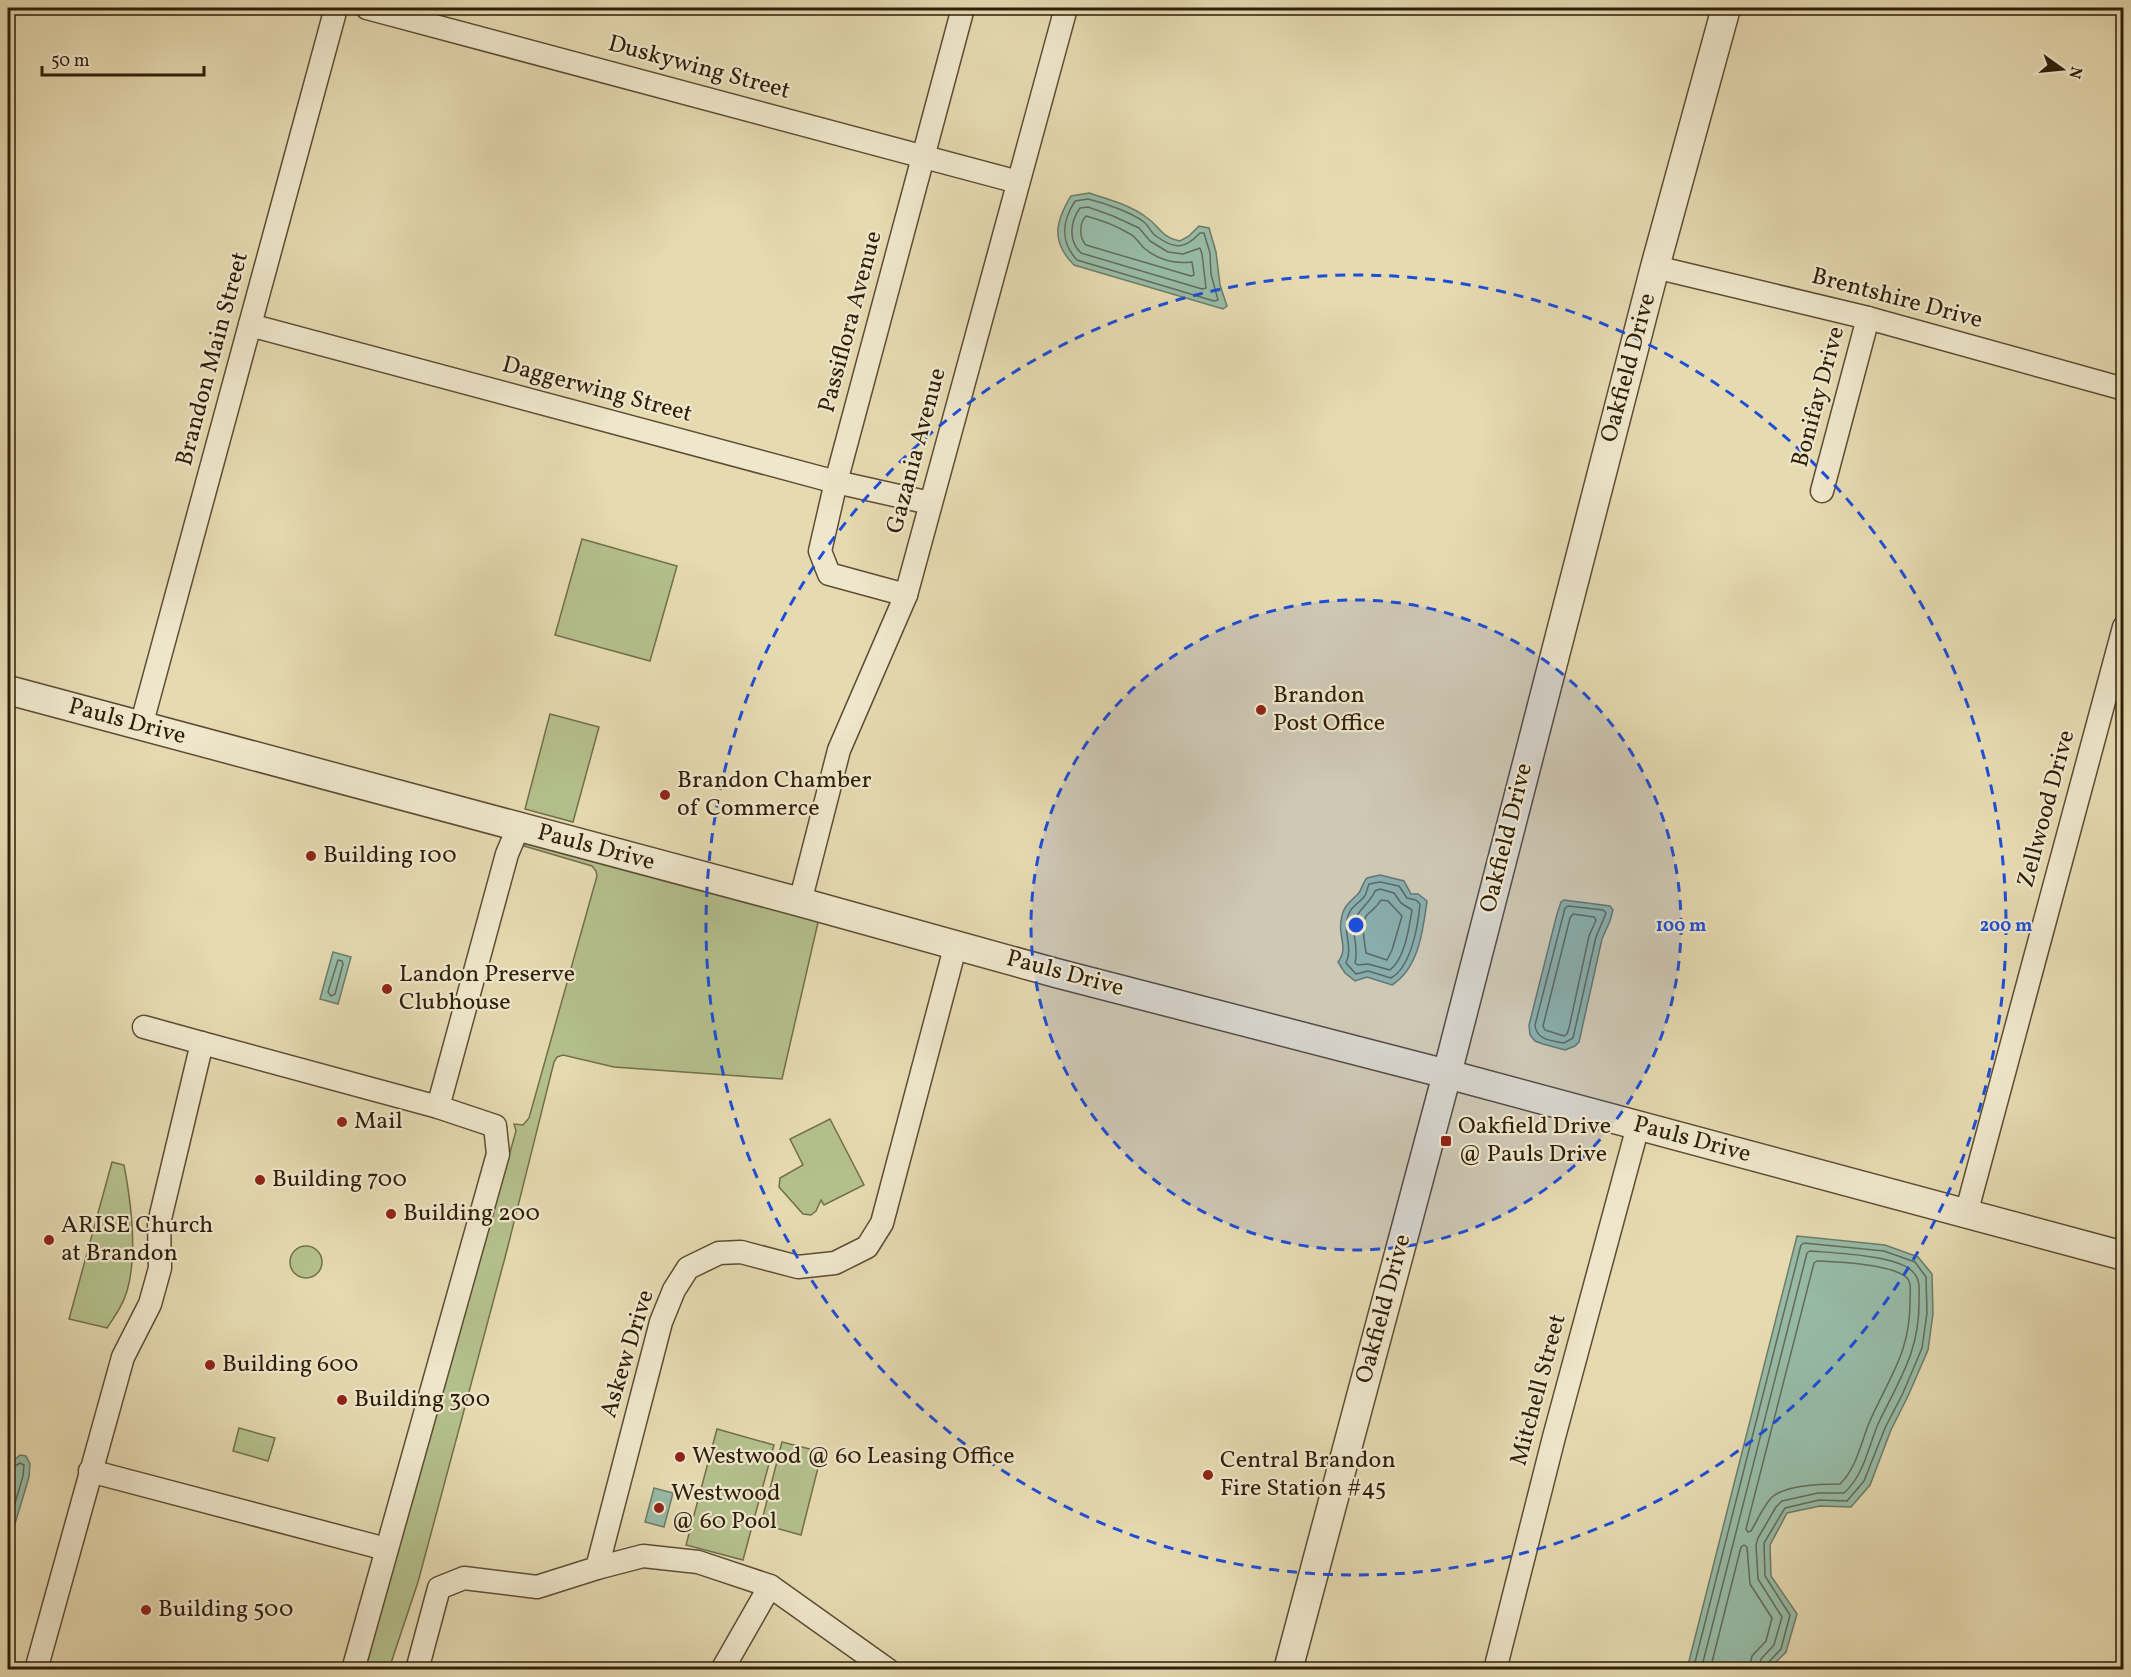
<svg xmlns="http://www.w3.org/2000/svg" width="2131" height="1677" viewBox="0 0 2131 1677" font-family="Vollkorn,serif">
<rect width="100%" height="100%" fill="#e6dab1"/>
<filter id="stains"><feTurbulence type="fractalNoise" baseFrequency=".00333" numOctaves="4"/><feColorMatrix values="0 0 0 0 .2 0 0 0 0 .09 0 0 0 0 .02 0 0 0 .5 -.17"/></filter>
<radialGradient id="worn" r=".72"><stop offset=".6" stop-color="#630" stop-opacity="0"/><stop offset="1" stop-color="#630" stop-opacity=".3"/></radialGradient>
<!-- green -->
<g fill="#b4c08c" stroke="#716f4b" stroke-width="1.5">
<polygon points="582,539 677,566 650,661 555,635"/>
<polygon points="550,714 599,727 573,822 525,809"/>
<polygon points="526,841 819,918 782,1079 614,1067 563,1055 557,1057 554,1062 507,1250 418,1582 389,1669 364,1670 516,1131 514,1124 523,1125 529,1118 597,876 596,871 592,866 524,846"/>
<polygon points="830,1119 864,1185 824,1205 821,1200 816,1211 811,1215 803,1214 779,1187 780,1178 803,1165 790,1139"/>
<path d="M112,1162L124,1165C131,1202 138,1254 127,1291C123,1305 115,1316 107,1328L69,1319Z"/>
<circle cx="306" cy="1262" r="16"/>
<polygon points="239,1428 275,1438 268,1461 233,1451"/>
<polygon points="717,1429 774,1445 743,1560 686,1545"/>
<polygon points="782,1442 822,1452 801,1535 761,1524"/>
</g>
<!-- water -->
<g fill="#97bba7" stroke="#6d7c68" stroke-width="1.5">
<path d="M1089,193C1108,199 1130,205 1146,217C1161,227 1159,236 1180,241L1189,236L1199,226L1209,228L1216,252L1220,285L1227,306L1223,309L1074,265C1051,242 1055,222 1071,196Z"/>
<path d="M1380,875L1404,881L1411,894H1418L1427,901C1423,930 1419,968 1392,985L1367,977L1355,981L1345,973L1338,962C1349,947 1338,938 1341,921C1343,906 1348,904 1358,894C1362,890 1362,883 1367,878Z"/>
<polygon points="1564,900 1610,906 1613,910 1610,921 1602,939 1579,1042 1575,1046 1565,1050 1543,1044 1535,1041 1530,1035 1529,1025 1557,914 1561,902"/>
<polygon points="333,952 351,957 338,1004 320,999"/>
<polygon points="1797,1236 1885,1245 1918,1257 1932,1274 1933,1314 1928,1350 1908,1396 1891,1430 1870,1485 1851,1507 1820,1506 1787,1513 1770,1545 1771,1576 1797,1614 1786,1652 1769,1669 1687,1669"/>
<polygon points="20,1455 26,1456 30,1464 29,1477 8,1547 8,1465"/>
<polygon points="654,1488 673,1493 664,1527 645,1522"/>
</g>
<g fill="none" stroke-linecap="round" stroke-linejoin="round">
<!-- shore -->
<g stroke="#626c58" stroke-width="1.5">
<path d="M1088,199C1104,203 1131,212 1144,222C1149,226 1151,233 1156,236C1175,250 1185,249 1200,233H1204L1210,253L1211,274L1218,300L1214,301L1077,260C1060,242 1062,221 1075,201Z"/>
<path d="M1088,207L1113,216L1139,228L1150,241L1168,252L1183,254L1200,248L1202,254L1206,288L1202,289L1081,253C1068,241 1070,222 1080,208Z"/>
<path d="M1086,216C1101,220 1117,226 1130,234C1136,237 1139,243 1144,248C1158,260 1175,264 1192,262L1194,275L1191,276L1086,245C1079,238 1079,223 1086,216Z"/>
<path d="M1380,882L1399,886L1407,898L1416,900L1420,904C1418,926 1411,967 1391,978L1368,971L1356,974L1346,963C1353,948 1344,935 1347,920C1350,906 1355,907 1364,897C1367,894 1367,888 1369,884Z"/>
<path d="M1380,889L1394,893L1401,903L1412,910C1409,928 1405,958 1390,970L1368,964L1358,965L1355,963C1359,947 1352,936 1354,923C1357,909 1370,904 1375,891Z"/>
<path d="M1381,900L1388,901L1402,916L1392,950L1387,960L1366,953C1365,943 1360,923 1367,915C1373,909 1377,907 1381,900Z"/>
<path d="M1568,906L1603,910L1606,913L1596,937L1573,1038L1564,1043C1552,1041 1536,1040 1535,1025L1563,916L1565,908Z"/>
<polygon points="1573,914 1594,917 1596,920 1589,936 1569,1028 1567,1034 1564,1036 1545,1030 1543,1026 1570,918"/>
<polygon points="338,960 342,961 343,964 335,994 331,996 328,992"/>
<path d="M1817,1261C1838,1262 1890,1264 1906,1277C1912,1282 1910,1292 1910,1299C1911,1352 1889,1377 1869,1423C1861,1443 1856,1469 1840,1484C1822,1484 1784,1485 1771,1498C1763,1507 1757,1521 1751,1531L1748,1532L1746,1529L1814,1263Z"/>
<polyline points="8,1469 12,1468 20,1463 24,1465 23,1476 8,1527"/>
<polyline points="1693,1670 1801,1245 1804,1243 1884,1251 1915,1262 1926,1277 1927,1313 1922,1348 1903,1393 1885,1428 1864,1481 1847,1501 1819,1500 1785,1508 1764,1543 1765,1576 1790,1615 1781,1649 1767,1664 1765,1670"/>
<path d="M1701,1670L1807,1253L1810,1251C1833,1253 1896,1255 1912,1271C1921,1279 1919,1289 1919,1300C1920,1351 1899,1380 1878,1424C1868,1448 1864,1475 1844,1493H1818L1782,1501L1776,1507L1758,1538L1756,1545L1758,1579L1782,1617L1774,1645L1761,1659L1758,1670"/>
<polyline points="1710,1670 1741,1547 1744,1545 1747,1547 1750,1584 1772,1618 1766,1641 1752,1656 1749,1670"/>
</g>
<defs>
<g id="minor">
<polyline points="367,8 1018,182"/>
<polyline points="1655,267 1868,318 2124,389"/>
<polyline points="250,325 836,482 930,503"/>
<polyline points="1822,491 1868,318"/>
<polyline points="906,595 829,574 820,551 836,482 963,8"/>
<polyline points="141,726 336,8"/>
<polyline points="800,902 839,750 906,595 1066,8"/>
<polyline points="144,1027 202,1043"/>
<polyline points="1966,1214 2124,627"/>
<polyline points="90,1471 386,1549"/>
<polyline points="597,1568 643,1556 698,1562 770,1586 888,1670"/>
<polyline points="36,1670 123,1357 150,1304 160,1268 159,1223 202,1043 438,1107"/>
<polyline points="353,1670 498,1154 495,1126 438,1107 507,854 518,828"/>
<polyline points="417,1670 439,1588 464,1578 537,1587 597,1568 661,1322 674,1290 688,1268 719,1253 741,1252 798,1267 835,1263 867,1247 882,1223 956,944"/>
<polyline points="722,1670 770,1586"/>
<polyline points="1495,1670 1554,1437 1638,1126"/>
</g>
<g id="tertiary">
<polyline points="8,690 800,902 1056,973 1447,1074 2124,1256"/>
<polyline points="1288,1670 1447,1074 1655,267 1726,8"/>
</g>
</defs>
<!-- minor casing -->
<use href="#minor" stroke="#5c4d34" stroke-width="25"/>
<!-- tertiary casing -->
<use href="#tertiary" stroke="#5c4d34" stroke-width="31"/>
<!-- minor -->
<use href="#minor" stroke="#efe7cc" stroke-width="22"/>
<!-- tertiary -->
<use href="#tertiary" stroke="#efe7cc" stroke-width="28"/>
</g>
<!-- distance rings -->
<circle cx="1356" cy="925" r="325" fill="#1d4ed8" fill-opacity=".12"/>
<g fill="none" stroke="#1d4ed8" stroke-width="3" stroke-dasharray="10 8">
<circle cx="1356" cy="925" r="325"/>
<circle cx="1356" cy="925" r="650"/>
</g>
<!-- markers -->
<g fill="#8f2418" stroke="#efe7cc" stroke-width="2">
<circle cx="1261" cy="710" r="6"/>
<circle cx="665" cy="795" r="6"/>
<circle cx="311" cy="856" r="6"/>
<circle cx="387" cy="989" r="6"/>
<circle cx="342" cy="1122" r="6"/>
<rect x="1440" y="1135" width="12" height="12" rx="3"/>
<circle cx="260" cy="1180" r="6"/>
<circle cx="391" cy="1214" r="6"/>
<circle cx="49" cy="1240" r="6"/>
<circle cx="210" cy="1365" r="6"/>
<circle cx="342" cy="1400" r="6"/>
<circle cx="680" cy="1457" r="6"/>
<circle cx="1208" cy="1475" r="6"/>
<circle cx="659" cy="1508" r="6"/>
<circle cx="146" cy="1610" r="6"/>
</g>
<g text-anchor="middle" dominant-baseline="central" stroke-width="4.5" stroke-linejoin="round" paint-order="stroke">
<!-- street labels -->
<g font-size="24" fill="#2e1e0a" stroke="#efe7cc">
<text transform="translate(699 68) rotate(15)">Duskywing Street</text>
<text transform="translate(1897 299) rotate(15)">Brentshire Drive</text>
<text transform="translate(851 322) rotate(-75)">Passiflora Avenue</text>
<text transform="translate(213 359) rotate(-75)">Brandon Main Street</text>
<text transform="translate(1629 368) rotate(-75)">Oakfield Drive</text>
<text transform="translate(597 390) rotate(15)">Daggerwing Street</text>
<text transform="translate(1819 397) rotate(-75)">Bonifay Drive</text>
<text transform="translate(917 451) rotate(-75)">Gazania Avenue</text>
<text transform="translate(127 722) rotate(15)">Pauls Drive</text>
<text transform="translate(2047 809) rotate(-75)">Zellwood Drive</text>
<text transform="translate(1507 838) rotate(-76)">Oakfield Drive</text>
<text transform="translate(596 848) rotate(15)">Pauls Drive</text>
<text transform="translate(1065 974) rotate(15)">Pauls Drive</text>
<text transform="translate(1692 1140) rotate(15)">Pauls Drive</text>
<text transform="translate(1384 1309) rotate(-75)">Oakfield Drive</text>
<text transform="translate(628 1354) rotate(-73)">Askew Drive</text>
<text transform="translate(1539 1390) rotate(-75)">Mitchell Street</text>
</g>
<!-- poi labels -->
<g font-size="24" fill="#2e1e0a" stroke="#efe7cc" text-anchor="start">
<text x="1273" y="696">Brandon<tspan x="1273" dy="28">Post Office</tspan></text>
<text x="677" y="781">Brandon Chamber<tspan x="677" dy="28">of Commerce</tspan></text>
<text x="323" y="856">Building 100</text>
<text x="399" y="975">Landon Preserve<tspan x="399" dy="28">Clubhouse</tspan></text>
<text x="354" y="1122">Mail</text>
<text x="1458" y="1127">Oakfield Drive<tspan x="1458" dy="28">@ Pauls Drive</tspan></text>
<text x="272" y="1180">Building 700</text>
<text x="403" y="1214">Building 200</text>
<text x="61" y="1226">ARISE Church<tspan x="61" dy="28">at Brandon</tspan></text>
<text x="222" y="1365">Building 600</text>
<text x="354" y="1400">Building 300</text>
<text x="692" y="1457">Westwood @ 60 Leasing Office</text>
<text x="1220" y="1461">Central Brandon<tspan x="1220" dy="28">Fire Station #45</tspan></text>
<text x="671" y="1494">Westwood<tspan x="671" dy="28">@ 60 Pool</tspan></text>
<text x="158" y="1610">Building 500</text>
</g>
</g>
<circle cx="1356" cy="925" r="9" fill="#1d4ed8" stroke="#efe7cc" stroke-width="3"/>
<g font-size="18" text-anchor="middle" font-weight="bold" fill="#1d4ed8" stroke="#efe7cc" stroke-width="4.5" stroke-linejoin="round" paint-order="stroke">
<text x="1681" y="931">100 m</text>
<text x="2006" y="931">200 m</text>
</g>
<!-- margin -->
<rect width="2131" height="1677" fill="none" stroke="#e6dab1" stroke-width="30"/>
<rect x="9" y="9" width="2113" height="1659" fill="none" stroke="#2e1e0a" stroke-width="3"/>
<rect x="15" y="15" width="2101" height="1647" fill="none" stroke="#2e1e0a" stroke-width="1.5"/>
<!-- north arrow -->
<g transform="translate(2062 69) rotate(105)" stroke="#efe7cc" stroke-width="4.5" paint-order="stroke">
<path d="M0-4.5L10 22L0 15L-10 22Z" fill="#2e1e0a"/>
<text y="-9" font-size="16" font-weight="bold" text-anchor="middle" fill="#2e1e0a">N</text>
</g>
<!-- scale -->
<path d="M42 66v9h162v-9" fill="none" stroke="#2e1e0a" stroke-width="3"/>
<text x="51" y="66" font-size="18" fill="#2e1e0a" stroke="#efe7cc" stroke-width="4.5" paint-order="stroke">50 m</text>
<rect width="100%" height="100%" filter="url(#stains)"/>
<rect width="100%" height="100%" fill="url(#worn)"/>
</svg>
